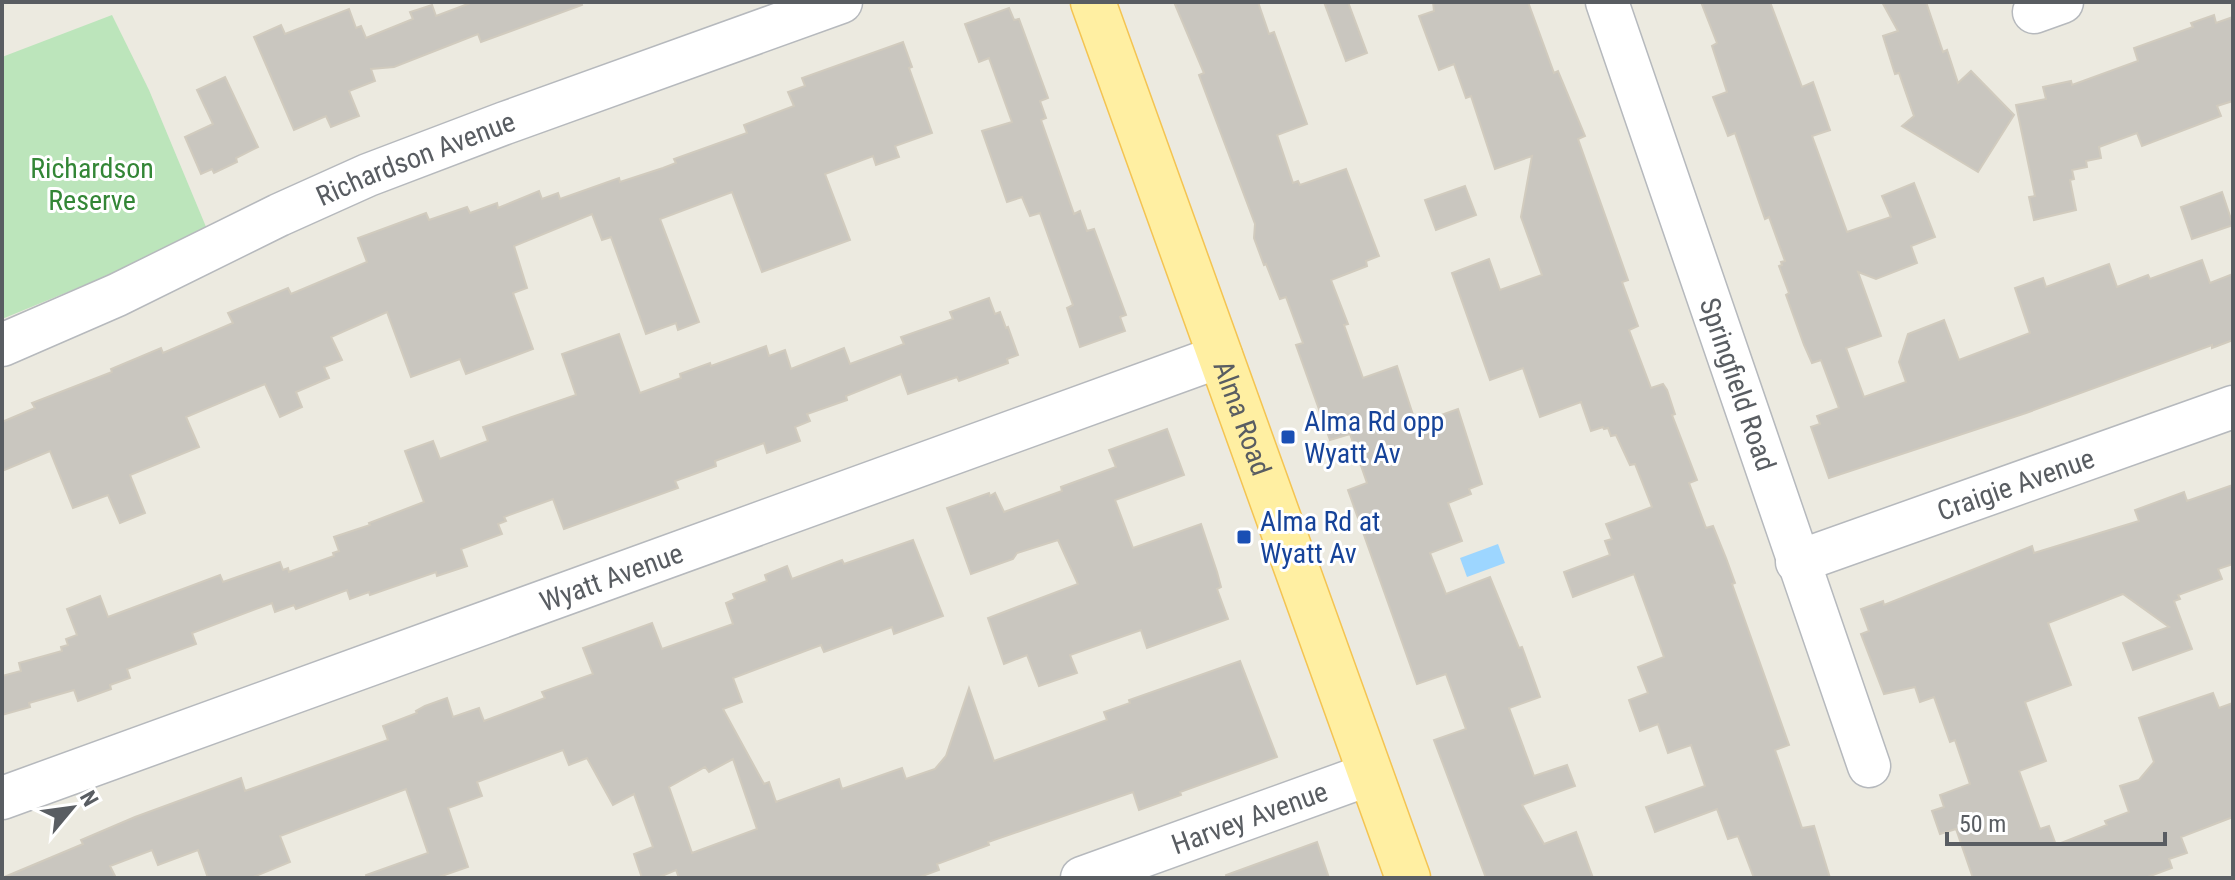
<svg xmlns="http://www.w3.org/2000/svg" width="2235" height="880" viewBox="0 0 2235 880" font-family="'Roboto Condensed',sans-serif">
<rect width="100%" height="100%" fill="#eceae0"/>
<!-- green -->
<polygon fill="#bce5bb" points="112,15 149,90 209,234 2,319 2,57"/>
<!-- water -->
<polygon fill="#9dd6ff" points="1498,544 1505,563 1467,577 1460,558"/>
<!-- building -->
<g fill="#c9c6bf" stroke="#d1cbbe" stroke-width="2" fill-rule="evenodd">
<polygon points="473,2 581,2 582,5 481,42 478,34 394,67 371,69 375,81 349,91 359,116 331,127 326,116 294,130 254,37 281,25 285,34 349,9 356,28 361,26 366,38 413,19 410,12 432,5 436,16"/>
<polygon points="1174,2 1258,2 1269,34 1274,32 1307,124 1277,135 1293,183 1298,181 1300,185 1346,169 1379,256 1366,261 1367,266 1331,280 1348,324 1344,325 1363,378 1397,366 1416,424 1458,409 1482,484 1469,489 1471,494 1448,503 1462,541 1430,553 1446,594 1490,577 1519,648 1522,647 1540,697 1509,708 1534,776 1567,765 1575,786 1522,805 1544,844 1576,832 1593,878 1486,878 1434,740 1466,729 1446,674 1417,684 1348,490 1367,483 1350,434 1330,440 1296,345 1303,343 1286,297 1280,299 1266,264 1264,265 1254,238 1255,224 1199,75 1204,73"/>
<polygon points="1324,2 1348,2 1367,53 1346,61"/>
<polygon points="1433,2 1528,2 1554,73 1558,71 1585,136 1578,139 1628,280 1622,282 1638,326 1629,330 1651,388 1663,384 1667,390 1675,414 1672,415 1697,480 1689,483 1706,528 1713,526 1726,558 1735,583 1732,584 1789,745 1775,750 1802,828 1814,826 1830,878 1754,878 1738,836 1728,839 1717,809 1655,832 1646,807 1705,786 1691,745 1668,753 1658,724 1640,731 1629,700 1648,693 1638,667 1664,657 1634,574 1573,597 1564,572 1610,555 1605,541 1612,539 1606,524 1652,507 1635,464 1630,465 1616,435 1611,436 1608,428 1604,429 1603,427 1591,431 1581,402 1540,417 1523,368 1490,380 1452,273 1489,259 1500,290 1542,275 1521,217 1532,156 1495,169 1471,96 1466,98 1454,64 1439,70 1419,16 1434,11"/>
<polygon points="1701,2 1770,2 1802,87 1813,82 1830,130 1812,136 1847,232 1891,217 1882,196 1914,183 1935,237 1911,246 1917,263 1876,279 1858,272 1881,336 1846,348 1864,397 1906,382 1899,362 1908,334 1944,320 1959,360 2030,333 2015,288 2043,278 2046,287 2109,264 2117,287 2148,275 2150,279 2202,260 2210,283 2233,274 2233,340 2212,348 2212,345 2026,413 1829,478 1811,427 1820,424 1817,416 1839,408 1821,360 1812,363 1804,345 1786,295 1789,293 1779,266 1782,265 1781,262 1785,261 1769,217 1765,219 1735,133 1728,136 1713,97 1727,92 1712,46 1717,43"/>
<polygon points="1882,2 1926,2 1943,52 1947,50 1958,83 1971,71 2014,115 1978,172 1902,126 1914,116 1899,73 1895,74 1883,36 1898,31"/>
<polygon points="1009,8 1014,20 1019,19 1048,98 1040,101 1046,118 1041,120 1074,214 1080,211 1087,231 1094,229 1126,315 1120,317 1125,331 1080,347 1067,308 1073,305 1040,213 1030,216 1022,197 1007,202 982,131 1012,122 989,58 979,62 965,24"/>
<polygon points="2214,15 2216,23 2233,17 2233,101 2217,106 2221,116 2142,146 2137,133 2099,147 2101,158 2086,161 2087,167 2072,170 2074,179 2070,180 2076,210 2034,220 2029,197 2035,196 2016,105 2046,99 2043,87 2071,81 2072,85 2138,61 2134,48 2193,27 2191,23"/>
<polygon points="903,42 912,67 909,68 932,133 895,146 899,157 876,165 873,156 825,174 850,240 762,272 732,192 660,219 699,322 678,330 676,323 646,334 611,237 602,240 592,214 514,246 527,288 513,293 533,349 466,374 460,359 411,377 387,312 331,337 342,360 324,367 329,378 296,392 302,407 280,417 265,384 186,417 199,447 130,475 145,513 120,523 108,495 73,508 50,451 2,471 2,422 35,408 32,403 112,372 111,369 161,348 163,353 233,323 228,313 288,288 291,294 367,262 358,238 426,213 429,220 467,207 470,213 497,203 498,208 539,191 542,199 558,193 560,199 619,178 620,182 663,168 676,163 674,159 747,133 744,125 794,106 788,92 805,86 802,78"/>
<polygon points="225,77 258,147 236,158 237,162 214,173 212,169 201,174 185,137 213,124 197,90"/>
<polygon points="1465,186 1476,215 1436,230 1425,200"/>
<polygon points="2222,192 2233,225 2192,239 2181,207"/>
<polygon points="989,298 995,314 1000,312 1006,328 1008,327 1018,355 1007,359 1008,363 959,381 957,377 908,394 901,374 846,396 847,400 807,414 810,421 795,427 800,441 767,453 764,443 715,461 716,466 675,481 678,488 564,529 553,499 504,517 506,521 498,524 502,534 461,549 467,566 437,576 436,572 370,595 369,592 350,599 347,590 296,609 294,605 275,612 272,603 192,633 196,644 127,669 130,678 110,685 111,689 78,701 74,690 29,703 30,707 2,715 2,676 21,671 19,663 62,651 61,647 68,645 66,639 77,635 67,609 100,596 108,617 220,575 223,582 280,562 283,570 288,568 289,572 334,556 333,553 339,551 334,537 370,525 369,523 424,502 405,451 433,441 440,459 488,441 483,427 576,395 562,354 619,334 640,393 681,378 680,374 710,363 711,366 766,346 769,356 785,350 791,369 844,348 850,364 904,344 901,337 953,319 950,312"/>
<polygon points="1167,429 1184,475 1115,500 1133,548 1201,524 1217,572 1221,587 1217,589 1228,619 1147,648 1141,630 1070,655 1077,673 1039,686 1027,655 1004,664 988,618 1078,584 1058,540 1017,553 1013,559 971,574 947,508 989,493 990,496 995,493 1004,512 1062,491 1061,487 1116,467 1109,450"/>
<polygon points="2233,485 2233,564 2218,569 2222,579 2178,595 2180,599 2174,601 2192,649 2133,670 2123,643 2169,627 2123,594 2048,623 2071,685 2025,702 2046,761 2019,771 2040,829 2049,826 2056,845 2107,825 2105,821 2129,812 2120,786 2139,780 2154,762 2139,718 2213,693 2219,708 2233,703 2233,817 2181,837 2187,853 2169,859 2172,868 2145,878 1973,878 1956,829 1940,834 1932,811 1944,807 1940,795 1970,784 1955,740 1950,742 1934,697 1920,702 1915,687 1884,694 1861,634 1869,631 1861,609 1883,601 1884,605 2032,546 2034,553 2139,521 2135,510 2184,492 2187,501"/>
<path d="M913,540L943,616L894,634L892,627L824,652L821,645L733,678L742,702L723,709L764,784L769,782L776,802L839,779L842,789L902,768L906,779L935,769L946,756L969,688L994,761L1107,720L1104,712L1130,703L1129,700L1240,661L1277,757L1180,792L1181,795L1139,810L1133,792L988,842L989,845L937,864L939,870L917,878H679L676,870L657,878H642L634,854L653,847L634,794L613,805L587,758L569,765L563,750L477,782L482,796L448,808L468,867L436,878H367L366,875L428,853L406,789L280,836L290,862L251,878H208L198,850L158,865L152,850L110,866L116,878H2L83,844L81,840L135,817L241,778L245,791L388,740L383,726L417,713L416,711L425,706L447,698L453,717L479,708L484,721L545,698L542,692L593,674L583,648L652,623L662,649L733,624L726,603L735,599L733,594L767,581L765,575L787,566L792,579L842,560L844,564ZM733,759L757,829L692,853L669,787L705,767L709,772Z"/>
<polygon points="1317,842 1329,878 1227,878 1226,875"/>
</g>
<g fill="none" stroke-linecap="round" stroke-linejoin="round">
<defs>
<g id="minor">
<path id="s1" d="M1607,2L1869,766"/>
<polyline points="2034,12 2062,2"/>
<path id="s2" d="M2,345L117,295L279,215L368,175L505,123L841,2"/>
<path id="s3" d="M1797,562L2233,407"/>
<path id="s4" d="M2,798L1221,356"/>
<path id="s5" d="M1082,878L1370,774"/>
</g>
<g id="major">
<path id="s6" d="M1093,2L1408,878"/>
</g>
</defs>
<!-- minor casing -->
<use href="#minor" stroke="#b6b9bd" stroke-width="45"/>
<!-- major casing -->
<use href="#major" stroke="#f4c452" stroke-width="47"/>
<!-- minor -->
<use href="#minor" stroke="#fff" stroke-width="42"/>
<!-- major -->
<use href="#major" stroke="#ffefa2" stroke-width="44"/>
</g>
<!-- markers -->
<g fill="#1a4fb4" stroke="#fff" stroke-width="3">
<rect x="1280" y="429" width="16" height="16" rx="4"/>
<rect x="1236" y="529" width="16" height="16" rx="4"/>
</g>
<g text-anchor="middle" dominant-baseline="central" stroke-width="6" stroke-linejoin="round" paint-order="stroke">
<!-- street labels -->
<g font-size="28" fill="#595d62" stroke="#fff">
<text stroke="none"><textPath href="#s2" startOffset="454">Richardson Avenue</textPath></text>
<text stroke="none"><textPath href="#s1" startOffset="404">Springfield Road</textPath></text>
<text stroke="none"><textPath href="#s6" startOffset="442">Alma Road</textPath></text>
<text stroke="none"><textPath href="#s3" startOffset="232">Craigie Avenue</textPath></text>
<text stroke="none"><textPath href="#s4" startOffset="648">Wyatt Avenue</textPath></text>
<text stroke="none"><textPath href="#s5" startOffset="178">Harvey Avenue</textPath></text>
</g>
<!-- park labels -->
<g font-size="28" fill="#338636" stroke="#fff">
<text x="92" y="168">Richardson<tspan x="92" dy="32">Reserve</tspan></text>
</g>
<!-- transit labels -->
<g font-size="28" fill="#164399" stroke="#fff" text-anchor="start">
<text x="1304" y="421">Alma Rd opp<tspan x="1304" dy="32">Wyatt Av</tspan></text>
<text x="1260" y="521">Alma Rd at<tspan x="1260" dy="32">Wyatt Av</tspan></text>
</g>
</g>
<!-- border -->
<rect width="2235" height="880" fill="none" stroke="#595d62" stroke-width="8"/>
<!-- north arrow -->
<g transform="translate(72 808) rotate(61)" stroke="#ffffff" stroke-width="6" paint-order="stroke">
<path d="M0-6L14 30L0 20L-14 30Z" fill="#595d62"/>
<text y="-12" font-size="22" font-weight="bold" text-anchor="middle" fill="#595d62">N</text>
</g>
<!-- scale -->
<path d="M1947 832v12h218v-12" fill="none" stroke="#595d62" stroke-width="4"/>
<text x="1959" y="832" font-size="24" fill="#595d62" stroke="#ffffff" stroke-width="6" paint-order="stroke">50 m</text>
</svg>
